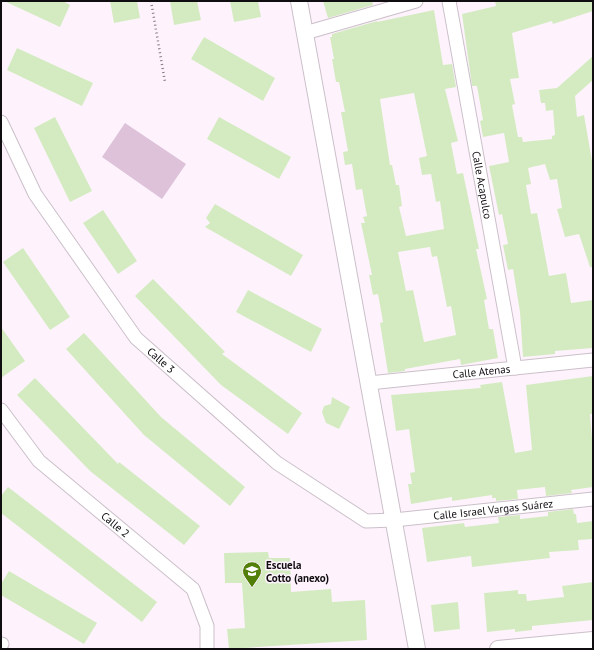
<svg xmlns="http://www.w3.org/2000/svg" width="594" height="650" viewBox="0 0 594 650" font-family="'PT Sans',sans-serif">
<rect width="100%" height="100%" fill="#fef3fd"/>
<!-- green -->
<polygon fill="#ddc2d9" points="125,123 186,164 162,199 102,157"/>
<!-- building -->
<g fill="#d4ebc1" fill-rule="evenodd">
<polygon points="4,1 63,1 70,5 60,27"/>
<polygon points="110,1 137,1 140,18 114,23"/>
<polygon points="170,1 197,1 201,20 174,25"/>
<polygon points="230,1 258,1 261,17 234,22"/>
<polygon points="323,1 372,1 373,5 328,18"/>
<polygon points="495,1 593,1 593,11 553,24 552,21 512,33 519,78 510,79 515,104 512,105 518,137 522,137 523,142 552,139 552,136 555,135 553,110 546,111 545,103 541,103 539,90 557,88 593,56 593,80 575,96 577,117 584,115 593,167 593,267 590,267 579,234 565,237 557,209 562,208 557,179 550,180 545,164 528,168 531,184 526,185 531,214 537,213 549,276 566,273 571,303 593,300 593,348 555,351 555,354 523,357 520,312 513,269 508,270 503,245 508,244 502,214 499,215 489,166 509,162 504,133 483,137 480,121 483,120 477,86 472,86 462,14 496,6"/>
<path d="M434,10L443,65L452,64L456,87L445,89L458,141L451,143L457,174L463,173L479,249H476L487,299L484,300L489,329H493L498,358L461,365L460,359L405,369V371L388,373L380,323L383,322L378,294L373,295L369,275H372L361,223H365L363,217L367,216L362,189L356,190L352,164L345,165L343,152L348,151L341,112H345L339,82H336L332,59H334L330,37H332V34L377,21V22ZM414,93L427,156L419,158L422,175L431,174L436,202L440,201L444,229L406,236L399,207L402,206L399,185H396L392,165H390L380,99ZM430,247L432,257L437,256L447,307L451,306L456,335L424,342L413,290L406,291L398,252Z"/>
<polygon points="204,37 275,78 263,101 191,59"/>
<polygon points="17,48 93,83 82,106 7,70"/>
<polygon points="55,117 92,191 70,202 34,128"/>
<polygon points="219,117 291,157 279,179 207,139"/>
<polygon points="215,204 303,255 291,276 205,227 210,223 206,218"/>
<polygon points="103,210 137,261 118,274 83,223"/>
<polygon points="23,248 70,317 50,330 3,262"/>
<polygon points="153,279 225,352 222,354 302,413 288,434 221,385 135,296"/>
<polygon points="248,290 322,329 311,352 236,312"/>
<polygon points="1,327 25,361 1,378"/>
<polygon points="84,333 161,417 245,487 230,506 144,435 66,349"/>
<polygon points="593,376 593,414 590,414 593,451 593,487 571,490 572,493 546,496 545,487 517,490 518,499 496,501 496,498 492,498 492,495 452,501 452,497 411,504 408,484 412,484 410,473 415,472 409,429 396,431 391,395 481,388 480,385 502,382 515,453 532,450 526,385"/>
<polygon points="35,378 118,464 119,462 200,526 184,545 90,471 17,395"/>
<polygon points="332,397 350,407 339,429 326,423 322,412 324,406 331,404"/>
<polygon points="8,487 157,602 142,622 1,513 1,496"/>
<polygon points="573,509 574,514 576,514 577,523 593,521 593,539 578,540 579,550 549,552 550,558 472,567 471,556 427,562 422,528 464,523 465,527 499,523 498,517 520,515 520,519 548,516 548,512"/>
<polygon points="268,552 269,558 290,558 291,592 331,589 332,602 365,600 367,640 229,649 227,629 245,628 242,583 225,583 224,553"/>
<polygon points="9,571 97,623 84,644 1,595 1,584"/>
<polygon points="593,582 593,620 532,626 532,630 515,632 515,629 487,632 484,593 518,590 518,594 526,594 527,601 564,597 562,586"/>
<polygon points="458,602 460,629 434,632 431,605"/>
</g>
<g fill="none" stroke-linecap="round" stroke-linejoin="round">
<defs>
<g id="minor">
<path id="s1" d="M449,1L515,368"/>
<polyline points="305,33 416,1"/>
<path id="s2" d="M1,122L35,194L136,338L277,463L366,521L394,520L593,499"/>
<path id="s3" d="M369,383L593,360"/>
<path id="s4" d="M1,410L39,461L193,589L207,626V649"/>
<polyline points="1,644 2,644"/>
</g>
<g id="tertiary">
<polyline points="299,1 417,649"/>
<polyline points="498,649 593,640"/>
</g>
</defs>
<!-- minor casing -->
<use href="#minor" stroke="#cbc0c9" stroke-width="15"/>
<!-- tertiary casing -->
<use href="#tertiary" stroke="#cbc0c9" stroke-width="18"/>
<!-- path -->
<polyline stroke="#827b81" stroke-width="2.5" stroke-dasharray="1 3" stroke-linecap="butt" points="151,1 165,82"/>
<!-- minor -->
<use href="#minor" stroke="#fff" stroke-width="13"/>
<!-- tertiary -->
<use href="#tertiary" stroke="#fff" stroke-width="16"/>
</g>
<!-- icons -->
<defs>
<symbol id="school-pin" viewBox="-11 -11 22 30"><path d="M0 17L-7.5 6A9.5 9.5 0 1 1 7.5 6Z" fill="#527f09" stroke="#fef3fd"/><path d="M0-5L7-2L0 1L-7-2ZM-4 1L0 2.5L4 1V4Q0 6-4 4Z" fill="#fff"/></symbol>
</defs>
<g fill-rule="evenodd">
<use href="#school-pin" x="241" y="560" width="22" height="30"/>
</g>
<g text-anchor="middle" dominant-baseline="central" stroke-width="3" stroke-linejoin="round" paint-order="stroke">
<!-- street labels -->
<g font-size="11" fill="#100d10" stroke="#fef3fd">
<text stroke="none"><textPath href="#s1" startOffset="187">Calle Acapulco</textPath></text>
<text stroke="none"><textPath href="#s2" startOffset="289">Calle 3</textPath></text>
<text stroke="none"><textPath href="#s3" startOffset="113">Calle Atenas</textPath></text>
<text stroke="none"><textPath href="#s2" startOffset="678">Calle Israel Vargas Suárez</textPath></text>
<text stroke="none"><textPath href="#s4" startOffset="163">Calle 2</textPath></text>
</g>
<!-- poi labels -->
<g font-size="11" font-weight="bold" fill="#100d10" stroke="#fef3fd" text-anchor="start">
<text x="266" y="565">Escuela<tspan x="266" dy="13">Cotto (anexo)</tspan></text>
</g>
</g>
<!-- border -->
<rect width="594" height="650" fill="none" stroke="#100d10" stroke-width="4"/>
</svg>
